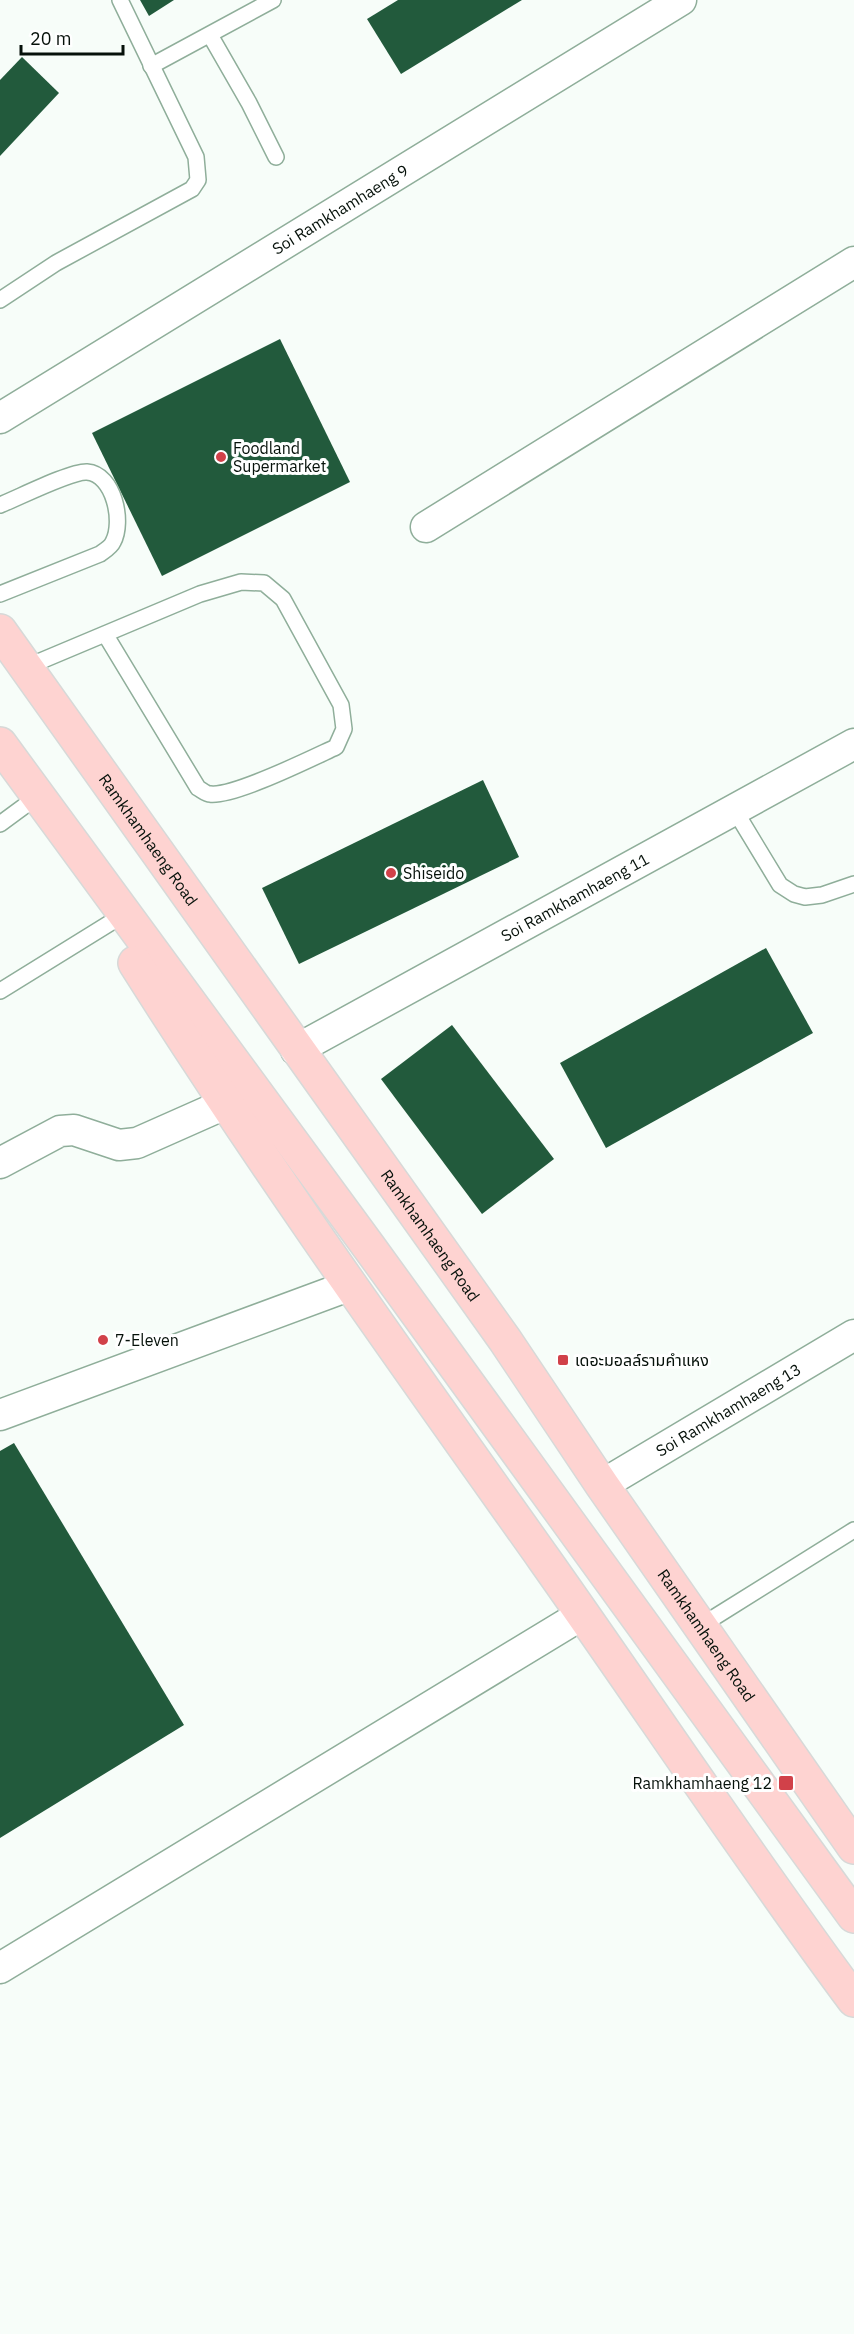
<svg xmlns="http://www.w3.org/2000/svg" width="854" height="2334" viewBox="0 0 854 2334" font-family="'IBM Plex Sans','Noto Sans Thai',sans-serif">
<rect width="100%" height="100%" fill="#f7fdf9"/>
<!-- building -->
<g fill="#225a3c">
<polygon points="140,0 174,0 149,16"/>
<polygon points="398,0 522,0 401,74 367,19"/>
<polygon points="22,57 59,93 0,156 0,80"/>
<polygon points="280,339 350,482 162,576 92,433"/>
<polygon points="483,780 519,857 299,964 262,888"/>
<polygon points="766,948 813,1033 606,1148 560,1063"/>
<polygon points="452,1025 554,1159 482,1214 381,1079"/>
<polygon points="14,1443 184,1725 0,1838 0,1451"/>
</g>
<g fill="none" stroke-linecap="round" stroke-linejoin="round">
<defs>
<g id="service">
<polyline points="210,35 249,103 276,157"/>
<polyline points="151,66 273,0"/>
<polyline points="0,300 56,263 192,189 198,180 196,157 120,0"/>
<path d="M0,505C18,498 71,471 87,472C114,474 124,522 113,542C111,547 104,551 100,554L0,594"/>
<path d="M24,668L200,594L241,582L264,583L283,599L341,705L344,729L336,747C312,758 234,797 210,794C206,794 202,790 198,788L105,634"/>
<polyline points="734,809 780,885 794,894 805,897 822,895 854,884"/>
<polyline points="0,824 38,796"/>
<polyline points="0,991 110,923"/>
<polyline points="702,1625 854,1530"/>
</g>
<g id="minor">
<path id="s1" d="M0,418L681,0"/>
<polyline points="426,527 854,262"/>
<path id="s2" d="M296,1050L854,744"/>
<polyline points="0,1163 60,1131 74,1130 119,1145 137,1143 225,1104"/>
<polyline points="0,1415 351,1285"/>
<path id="s3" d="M602,1485L854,1335"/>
<polyline points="0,1968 583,1614"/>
</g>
<g id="primary">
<path id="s4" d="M0,631L505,1340L602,1485L854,1847"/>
<polyline points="0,744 369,1247 854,1916"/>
<path d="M135,963C264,1167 405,1363 544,1559C648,1706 747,1856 854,2000"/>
</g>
</defs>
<!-- service casing -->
<use href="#service" stroke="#8fae9a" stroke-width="18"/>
<!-- minor casing -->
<use href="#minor" stroke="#8fae9a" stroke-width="33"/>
<!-- primary casing -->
<use href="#primary" stroke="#d7d9d8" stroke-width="36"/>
<!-- service -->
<use href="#service" stroke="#fff" stroke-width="15"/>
<!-- minor -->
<use href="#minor" stroke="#fff" stroke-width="30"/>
<!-- primary -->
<use href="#primary" stroke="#fed3d1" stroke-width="33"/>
</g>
<!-- markers -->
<g fill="#d14149" stroke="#fff" stroke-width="2">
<circle cx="221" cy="457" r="6"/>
<circle cx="391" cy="873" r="6"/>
<circle cx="103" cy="1340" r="6"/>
<rect x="557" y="1354" width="12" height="12" rx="3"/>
<rect x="778" y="1775" width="16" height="16" rx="3"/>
</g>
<g text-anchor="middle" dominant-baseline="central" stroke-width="6" stroke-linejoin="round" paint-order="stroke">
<!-- street labels -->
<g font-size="16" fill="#06110a" stroke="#fff">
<text stroke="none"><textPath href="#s1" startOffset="399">Soi Ramkhamhaeng 9</textPath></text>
<text stroke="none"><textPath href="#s4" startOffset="256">Ramkhamhaeng Road</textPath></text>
<text stroke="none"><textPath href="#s2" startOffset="318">Soi Ramkhamhaeng 11</textPath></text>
<text stroke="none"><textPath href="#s4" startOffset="742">Ramkhamhaeng Road</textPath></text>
<text stroke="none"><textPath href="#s3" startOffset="147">Soi Ramkhamhaeng 13</textPath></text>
<text stroke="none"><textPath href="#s4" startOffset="1228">Ramkhamhaeng Road</textPath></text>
</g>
<!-- poi labels -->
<g font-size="16" fill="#06110a" stroke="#fff" text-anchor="start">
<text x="233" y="448">Foodland<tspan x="233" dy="18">Supermarket</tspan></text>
<text x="403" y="873">Shiseido</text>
<text x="115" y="1340">7-Eleven</text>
<text x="575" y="1360">เดอะมอลล์รามคำแหง</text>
<text x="772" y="1783" text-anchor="end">Ramkhamhaeng 12</text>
</g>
</g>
<!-- scale -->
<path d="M21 45v9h102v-9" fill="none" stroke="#06110a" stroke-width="3"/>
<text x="30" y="45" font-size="18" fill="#06110a" stroke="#ffffff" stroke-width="4.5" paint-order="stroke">20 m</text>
</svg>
